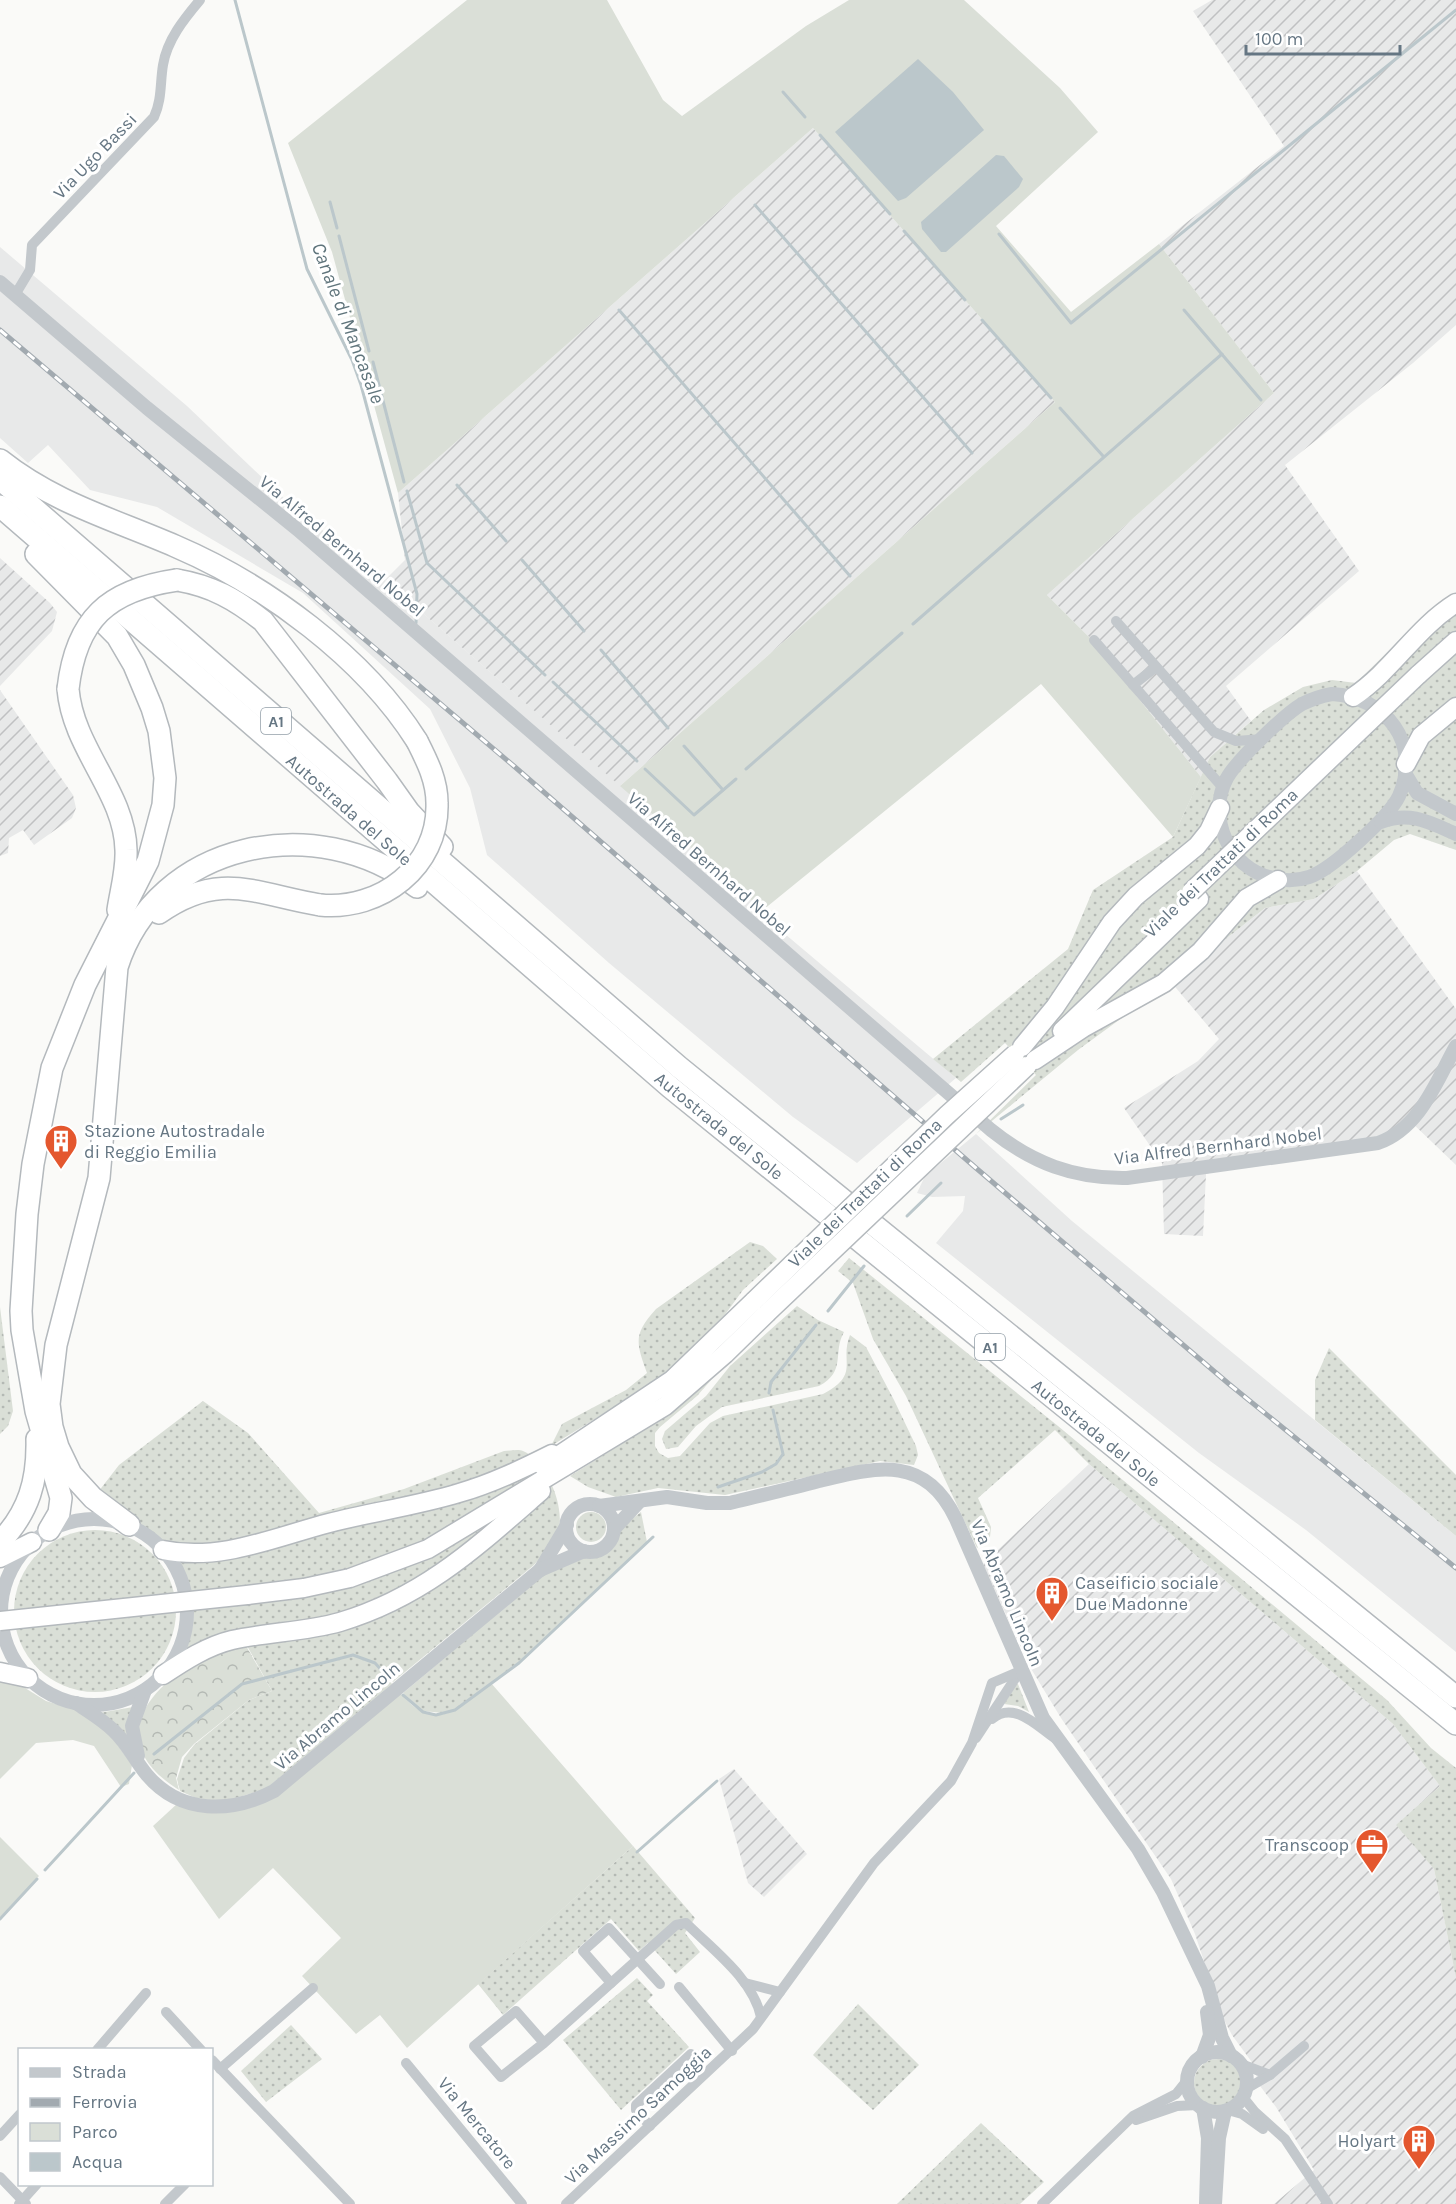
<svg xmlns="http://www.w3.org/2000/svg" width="1456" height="2204" viewBox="0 0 1456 2204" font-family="Karla,sans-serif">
<defs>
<pattern id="industrial-furrows" width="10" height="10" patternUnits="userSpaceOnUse" patternTransform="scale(1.5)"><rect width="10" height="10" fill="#e8e9e9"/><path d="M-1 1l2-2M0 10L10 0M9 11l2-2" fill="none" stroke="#c0c1c2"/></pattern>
<pattern id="grass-dots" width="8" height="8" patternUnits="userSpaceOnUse" patternTransform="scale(1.5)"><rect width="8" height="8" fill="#dadfd7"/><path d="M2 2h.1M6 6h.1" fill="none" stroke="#b4b9b4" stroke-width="1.8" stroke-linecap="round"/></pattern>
<pattern id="forest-crowns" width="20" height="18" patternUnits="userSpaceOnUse" patternTransform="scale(1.5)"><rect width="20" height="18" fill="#dadfd7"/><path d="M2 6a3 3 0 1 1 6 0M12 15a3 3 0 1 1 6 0" fill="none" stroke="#b4b9b4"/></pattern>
</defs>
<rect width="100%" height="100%" fill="#fafaf8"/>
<!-- built -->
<g fill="#e8e9e9">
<polygon points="0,247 187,406 291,505 385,580 763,910 779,929 956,1078 857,1163 793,1117 609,963 487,855 470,788 430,709 303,593 157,507 90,490 48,445 28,463 0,438"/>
<polygon points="976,1134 1072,1221 1456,1536 1456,1652 1306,1530 1199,1453 936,1243 963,1211 965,1196 932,1197 917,1193 925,1176"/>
</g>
<!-- industrial -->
<g fill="url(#industrial-furrows)">
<polygon points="1212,0 1456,0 1456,325 1413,363 1285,465 1359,571 1226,686 1251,721 1210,757 1201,777 1092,640 1047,595 1274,393 1159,244 1284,146 1193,11"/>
<polygon points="813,128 1055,402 620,786 385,580 405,560 398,493"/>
<polygon points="0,558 50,603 57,612 52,631 0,686"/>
<polygon points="0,690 73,795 76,808 72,818 34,845 23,830 9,838 8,853 0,856"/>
<polygon points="1357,871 1456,1009 1456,1165 1409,1120 1380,1136 1341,1148 1247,1161 1206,1174 1203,1236 1164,1234 1162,1163 1124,1108 1198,1061 1219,1039 1171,982 1265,908 1314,899"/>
<polygon points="1089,1464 1393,1724 1440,1786 1397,1825 1434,1869 1456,1978 1456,2204 1274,2204 1314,2170 1276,2107 1260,2086 1251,2061 1232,2035 1222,2016 1195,1934 1171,1879 1061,1718 1030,1667 983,1564"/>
<polygon points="734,1769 807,1854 764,1897 748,1883 719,1779"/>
</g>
<!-- grass -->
<g fill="url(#grass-dots)">
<polygon points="1456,593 1456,850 1410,834 1394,840 1357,871 1314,899 1265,908 1171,982 1078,1050 976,1134 1036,1075 1005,1043 961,1082 933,1059 1068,949 1093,890 1173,837 1210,757 1264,710 1303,687 1332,680 1356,683 1429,611"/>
<path d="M750,1242L763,1246L777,1259L743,1290L713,1331L678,1363L650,1385L551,1446L562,1424L626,1390L647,1373C636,1343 633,1334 656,1309Z"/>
<polygon points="849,1258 1058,1426 1387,1700 1431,1748 1456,1768 1456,1978 1434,1869 1396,1825 1440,1786 1393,1724 1089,1464 1055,1430 978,1498 991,1527 990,1537 977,1548 906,1396 873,1339 853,1283 838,1271"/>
<path d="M797,1306L818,1320L844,1332C832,1353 847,1371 819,1386L722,1407L696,1426L678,1447L666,1449L662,1439L665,1431L706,1396L730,1366Z"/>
<polygon points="0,1307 13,1411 8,1426 0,1434"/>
<path d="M850,1335L866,1347L894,1400L916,1446L918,1455L914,1465L880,1461L725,1495L658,1488L616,1497L588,1487L570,1476L645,1429L712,1379L697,1396L660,1427L655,1433V1446L659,1453L668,1458L680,1456L710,1423L723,1416L823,1394C861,1374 839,1362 850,1335Z"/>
<polygon points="1329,1348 1456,1475 1456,1536 1315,1420 1315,1380"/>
<path d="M203,1401L248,1433L319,1513L404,1489L504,1451C510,1451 518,1449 523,1451C545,1460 564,1503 559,1527C556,1542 544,1554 534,1565L393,1682L376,1664L392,1684L266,1789L222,1802L196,1798L180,1791L177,1779L184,1758L194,1745L249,1700L272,1691L246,1644L178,1659C196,1618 194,1573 159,1541C150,1532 138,1528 128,1521C117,1513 106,1504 95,1496L119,1465Z"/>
<circle cx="591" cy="1527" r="15"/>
<polygon points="641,1512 647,1542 519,1662 456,1709 443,1713 423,1711 403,1693 544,1574 585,1556 593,1558 611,1550 623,1526"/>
<circle cx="95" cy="1611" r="81"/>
<polygon points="1016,1684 1018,1684 1029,1712 1018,1706 1004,1704"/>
<polygon points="133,1707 130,1740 99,1713"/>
<polygon points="633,1846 695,1918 685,1933 700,1952 676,1974 648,1943 639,1951 611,1919 503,2015 478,1984"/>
<polygon points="637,1978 653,1995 647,2001 689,2047 621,2110 563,2040"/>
<polygon points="858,2004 919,2065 873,2110 813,2055"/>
<polygon points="291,2025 322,2059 266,2102 241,2071"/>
<circle cx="1218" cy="2083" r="24"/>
<polygon points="981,2123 1044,2182 1020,2204 897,2204"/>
</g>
<!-- forest -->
<path fill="url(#forest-crowns)" d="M245,1644L272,1691L249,1700L194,1744L182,1757L176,1778L179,1790C107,1745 141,1692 201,1659C214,1652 231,1649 245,1644Z"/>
<!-- park -->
<g fill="#dadfd7">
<polygon points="467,0 607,0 663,100 682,116 806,26 849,0 964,0 1060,88 1098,132 996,226 1071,312 1159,244 1274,393 1047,595 1092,640 1201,777 1173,837 1041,684 763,910 620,786 1055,402 813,128 398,493 332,252 288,143"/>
<polygon points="0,1679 17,1683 46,1701 76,1710 104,1726 132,1765 129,1784 121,1787 94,1746 73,1740 36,1743 0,1779"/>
<path d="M491,1683L633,1846L407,2048L380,2015L356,2034L302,1976L341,1938L273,1868L219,1919L153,1826L178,1803C212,1815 239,1816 271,1799L400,1693C435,1734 458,1710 491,1683Z"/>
<polygon points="0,1837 39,1876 0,1917"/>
</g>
<!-- water -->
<g fill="#bbc7cb">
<polygon points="918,59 953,92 984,130 906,198 898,201 835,132"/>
<polygon points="996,155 1004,156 1023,179 1019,187 946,252 941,252 922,229 921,222"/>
</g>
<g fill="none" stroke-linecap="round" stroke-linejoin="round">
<!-- stream -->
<g stroke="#bbc7cb" stroke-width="3">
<polyline points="235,0 307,269 352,360 361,385 417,594 416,623"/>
<polyline points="783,92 805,117"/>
<polyline points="820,135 890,214"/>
<polyline points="330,202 337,228"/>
<polyline points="755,205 972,453"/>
<polyline points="904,231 965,300"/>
<polyline points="999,234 1071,323 1456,10"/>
<polyline points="339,236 369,351"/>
<polyline points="619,310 850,576"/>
<polyline points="1184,310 1261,400"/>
<polyline points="982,320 1051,398"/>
<polyline points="373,362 404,482"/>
<polyline points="1060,408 1103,456"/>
<polyline points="457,485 506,541"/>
<polyline points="407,491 427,563 545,675"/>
<polyline points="522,560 584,631"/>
<polyline points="913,624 1222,354"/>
<polyline points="601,650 668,728"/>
<polyline points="553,682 637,761"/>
<polyline points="684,746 723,790"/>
<polyline points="645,769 694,815 736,779"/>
<polyline points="746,769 902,633"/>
<polyline points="1001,1119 1023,1105"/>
<polyline points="907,1216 941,1183"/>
<polyline points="828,1311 864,1266"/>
<polyline points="769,1393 771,1382 816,1325"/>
<polyline points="718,1487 762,1472 776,1464 783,1454 773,1410"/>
<polyline points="403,1695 423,1712 436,1715 455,1710 519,1663 653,1537"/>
<polyline points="154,1754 242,1684 353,1655 375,1663 385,1674"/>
<polyline points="637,1852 717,1781"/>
<polyline points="45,1870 134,1773"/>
<polyline points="0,1919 37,1879"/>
</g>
<defs>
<g id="trunk">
<polyline points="1418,675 1456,641"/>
<path d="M1353,697C1393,670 1416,628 1456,603"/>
<polyline points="1406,764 1421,736 1456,707"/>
<polyline points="1062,1031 1199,899"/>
<polyline points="1022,1047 1055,1007 1112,922 1136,896 1197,846 1209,831 1220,808"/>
<polyline points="1035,1060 1083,1028 1164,983 1201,951 1247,898 1278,880"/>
<polyline points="543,1466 672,1380 754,1301"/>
<path d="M163,1550C220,1562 275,1537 329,1523C372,1512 416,1506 459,1493C491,1484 522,1469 552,1454"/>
<polyline points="0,1558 32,1542"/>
<polyline points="247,1595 304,1588 350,1578 428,1549 665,1406 725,1354 767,1313"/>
<polyline points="0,1672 28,1678"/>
<path d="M163,1675C184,1661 207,1646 232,1640C268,1632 305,1632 340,1622C424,1597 478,1546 541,1491"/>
</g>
<g id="motorway">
<path d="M0,460C54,503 113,519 175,546C266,585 364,657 417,741"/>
<polyline points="0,479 679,1067 1456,1697"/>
<polyline points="0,506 670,1087 1456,1724"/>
<polyline points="36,554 117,636 134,665 152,708 159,731 165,778 163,805 148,861 85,985 52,1068 33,1164 27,1214 21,1311 22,1330 36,1411 61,1498 59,1513 49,1530"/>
<path d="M177,580C212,586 235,599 263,621L387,781L409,812L442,847"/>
<path d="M68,689C73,749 125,793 126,850C127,870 121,890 118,910"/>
<path d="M159,913C220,870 255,894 320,905"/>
<path d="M129,1525L93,1498L71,1474L58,1447L52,1427L49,1404L56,1345L99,1178L117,967C157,841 317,809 417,887"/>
<path d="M0,1542C29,1512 38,1480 37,1439"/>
</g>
</defs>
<!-- trunk casing -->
<use href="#trunk" stroke="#b4b9bd" stroke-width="21"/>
<!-- motorway casing -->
<use href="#motorway" stroke="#b4b9bd" stroke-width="24"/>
<!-- minor -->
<g stroke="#c3c8cc" stroke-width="10">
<path d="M15,295L30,270L32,245L154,117C162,100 160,83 163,65C167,40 184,19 200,0"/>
<polyline points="1116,621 1214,732 1236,741 1263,739"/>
<polyline points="1094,640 1223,788"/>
<polyline points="1133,685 1156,667"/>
<path d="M992,1719C1014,1700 1038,1727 1056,1739"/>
<polyline points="976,1738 1020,1671"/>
<polyline points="611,1983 583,1951 609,1928 660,1984"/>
<polyline points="745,1983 780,1992"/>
<polyline points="679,1987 732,2051"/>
<polyline points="166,2012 201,2050"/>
<path d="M544,2043L501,2077L474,2046L516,2011L544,2043L676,1925L686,1923C713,1950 753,1979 761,2017"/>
<polyline points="97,2050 146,1993"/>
<polyline points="212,2060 350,2204"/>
<polyline points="406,2063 522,2204"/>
<polyline points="1241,2064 1270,2075"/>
<polyline points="220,2069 313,1988"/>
<polyline points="1246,2089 1270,2075 1304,2046"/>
<polyline points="1243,2097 1255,2112 1285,2139 1328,2204"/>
<polyline points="1228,2110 1242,2114 1263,2129"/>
<polyline points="1136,2120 1177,2106 1198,2105"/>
<polyline points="650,2126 636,2110 636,2105 691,2054"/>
<polyline points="0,2136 20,2114"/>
<polyline points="0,2177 26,2204"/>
<polyline points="19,2204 37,2184"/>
<polyline points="165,2204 185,2184"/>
<polyline points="566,2204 753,2029 874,1863 951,1781 972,1743 992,1683 1020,1671"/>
<polyline points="1042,2204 1133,2116 1176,2094 1188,2079"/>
</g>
<!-- tertiary -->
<g stroke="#c3c8cc" stroke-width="14">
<path d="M0,282L147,408L297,529L991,1130C1032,1163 1074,1179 1127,1178L1378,1143C1420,1128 1436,1082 1456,1046"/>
<path d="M1332,694C1386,697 1422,743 1399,796C1389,817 1331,870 1309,877C1297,881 1284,881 1273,878C1229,869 1206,817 1227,778C1237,760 1285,714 1302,704C1312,699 1321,696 1332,694Z"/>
<polyline points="1405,773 1417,793 1456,814"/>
<path d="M1381,822C1410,811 1429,822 1456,834"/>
<circle cx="590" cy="1528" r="24"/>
<path d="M599,1506L667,1497L707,1503H730C759,1496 789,1489 819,1481C877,1467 925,1454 956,1519L1043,1718L1138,1849L1163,1892L1208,1986L1222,2038L1231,2056"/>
<circle cx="94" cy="1612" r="93"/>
<polyline points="614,1529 639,1502"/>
<polyline points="540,1570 567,1525"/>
<path d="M76,1703C89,1712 103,1720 114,1731C128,1744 135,1761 147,1775C181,1815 232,1813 274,1791L540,1570L584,1551"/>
<polyline points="138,1756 132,1726 145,1690"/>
<circle cx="1217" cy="2082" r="30"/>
<polyline points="1202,2057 1210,2035 1207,2012"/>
<polyline points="1203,2108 1208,2138 1206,2204"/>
<polyline points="1215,2204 1219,2138 1225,2111"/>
</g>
<!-- trunk -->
<use href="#trunk" stroke="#fff" stroke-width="18"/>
<!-- motorway -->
<use href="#motorway" stroke="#fff" stroke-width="21"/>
<defs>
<polyline id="rail" points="0,330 515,767 976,1168 1229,1384 1456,1568"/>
</defs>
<!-- rail casing -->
<use href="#rail" stroke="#a2aab0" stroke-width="5"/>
<!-- rail -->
<use href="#rail" stroke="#fff" stroke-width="3" stroke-dasharray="9" stroke-linecap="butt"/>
<defs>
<g id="trunk-bridge">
<polyline points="1191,892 1418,675"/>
<polyline points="754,1301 947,1115 1015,1054"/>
<polyline points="767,1313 1027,1066"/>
<polyline points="0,1621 247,1595"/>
</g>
<g id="motorway-bridge">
<path d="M68,689C76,619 108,590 177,580"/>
<path d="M320,905C380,911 439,867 437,803C437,780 427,761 417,741"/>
</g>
</defs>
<!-- trunk-bridge casing -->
<use href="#trunk-bridge" stroke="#b4b9bd" stroke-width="21" stroke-linecap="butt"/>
<!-- motorway-bridge casing -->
<use href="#motorway-bridge" stroke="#b4b9bd" stroke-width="24" stroke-linecap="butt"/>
<!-- trunk-bridge -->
<use href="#trunk-bridge" stroke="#fff" stroke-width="18"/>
<!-- motorway-bridge -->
<use href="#motorway-bridge" stroke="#fff" stroke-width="21"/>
</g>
<!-- icons -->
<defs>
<symbol id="building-pin" viewBox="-11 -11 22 30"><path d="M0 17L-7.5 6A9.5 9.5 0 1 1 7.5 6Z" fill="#e4572e" stroke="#fff"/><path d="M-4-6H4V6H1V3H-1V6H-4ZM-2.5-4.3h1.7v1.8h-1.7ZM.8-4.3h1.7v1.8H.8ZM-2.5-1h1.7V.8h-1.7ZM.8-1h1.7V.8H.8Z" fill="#fff"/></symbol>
<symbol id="office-pin" viewBox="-11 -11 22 30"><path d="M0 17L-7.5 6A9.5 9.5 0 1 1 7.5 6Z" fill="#e4572e" stroke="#fff"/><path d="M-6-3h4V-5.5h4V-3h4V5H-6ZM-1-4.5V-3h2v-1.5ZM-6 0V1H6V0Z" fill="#fff"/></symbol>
</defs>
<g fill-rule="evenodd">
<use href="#building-pin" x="42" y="1122" width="38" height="52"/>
<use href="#building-pin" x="1033" y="1574" width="38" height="52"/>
<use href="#office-pin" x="1353" y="1826" width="38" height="52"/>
<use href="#building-pin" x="1400" y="2122" width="38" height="52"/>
</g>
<g text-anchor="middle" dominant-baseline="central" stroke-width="6" stroke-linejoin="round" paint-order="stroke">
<!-- shield labels -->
<g fill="#fff" stroke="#939fa8" stroke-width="1.5">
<rect x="261" y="708" width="30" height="26" rx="4.5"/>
<rect x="975" y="1334" width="30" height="26" rx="4.5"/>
</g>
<g font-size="16" font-weight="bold" fill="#657683">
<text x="276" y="721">A1</text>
<text x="990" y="1347">A1</text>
</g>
<!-- street labels -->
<g font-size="18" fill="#657683" stroke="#fff">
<text transform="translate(95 156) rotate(-46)">Via Ugo Bassi</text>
<text transform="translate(342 546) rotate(40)">Via Alfred Bernhard Nobel</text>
<text transform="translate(349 810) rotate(41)">Autostrada del Sole</text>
<text transform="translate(1221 863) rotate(-44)">Viale dei Trattati di Roma</text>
<text transform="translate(709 864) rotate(41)">Via Alfred Bernhard Nobel</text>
<text transform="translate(719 1126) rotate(39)">Autostrada del Sole</text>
<text transform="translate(1218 1146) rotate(-7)">Via Alfred Bernhard Nobel</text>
<text transform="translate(865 1193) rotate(-44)">Viale dei Trattati di Roma</text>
<text transform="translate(1096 1433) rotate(39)">Autostrada del Sole</text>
<text transform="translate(1007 1593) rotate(67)">Via Abramo Lincoln</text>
<text transform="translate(337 1716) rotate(-40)">Via Abramo Lincoln</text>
<text transform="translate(638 2115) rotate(-43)">Via Massimo Samoggia</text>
<text transform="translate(477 2123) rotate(51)">Via Mercatore</text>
</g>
<!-- poi labels -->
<g font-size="18" fill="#657683" stroke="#fff" text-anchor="start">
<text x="84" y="1131">Stazione Autostradale<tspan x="84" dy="21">di Reggio Emilia</tspan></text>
<text x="1075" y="1583">Caseificio sociale<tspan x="1075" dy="21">Due Madonne</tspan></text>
<text x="1349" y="1845" text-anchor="end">Transcoop</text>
<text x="1396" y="2141" text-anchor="end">Holyart</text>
</g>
<!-- water labels -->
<g font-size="20" font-style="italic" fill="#60757c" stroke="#fff">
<text transform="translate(348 323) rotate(69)">Canale di Mancasale</text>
</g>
</g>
<!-- legend -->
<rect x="18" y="2048" width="195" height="138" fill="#ffffff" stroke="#c1c8cd" stroke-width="1.5"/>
<rect x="30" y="2068" width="30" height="9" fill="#c3c8cc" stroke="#c1c8cd" stroke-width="1.5"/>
<text x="72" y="2078" font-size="18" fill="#657683">Strada</text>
<rect x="30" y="2098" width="30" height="9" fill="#a2aab0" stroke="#c1c8cd" stroke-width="1.5"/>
<text x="72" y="2108" font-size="18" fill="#657683">Ferrovia</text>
<rect x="30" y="2123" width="30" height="18" fill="#dadfd7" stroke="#c1c8cd" stroke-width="1.5"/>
<text x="72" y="2138" font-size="18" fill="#657683">Parco</text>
<rect x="30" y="2153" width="30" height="18" fill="#bbc7cb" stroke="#c1c8cd" stroke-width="1.5"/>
<text x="72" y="2168" font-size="18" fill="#657683">Acqua</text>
<!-- scale -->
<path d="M1246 45v9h154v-9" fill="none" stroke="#657683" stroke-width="3"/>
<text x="1255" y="45" font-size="18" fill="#657683" stroke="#ffffff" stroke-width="4.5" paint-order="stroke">100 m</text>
</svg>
